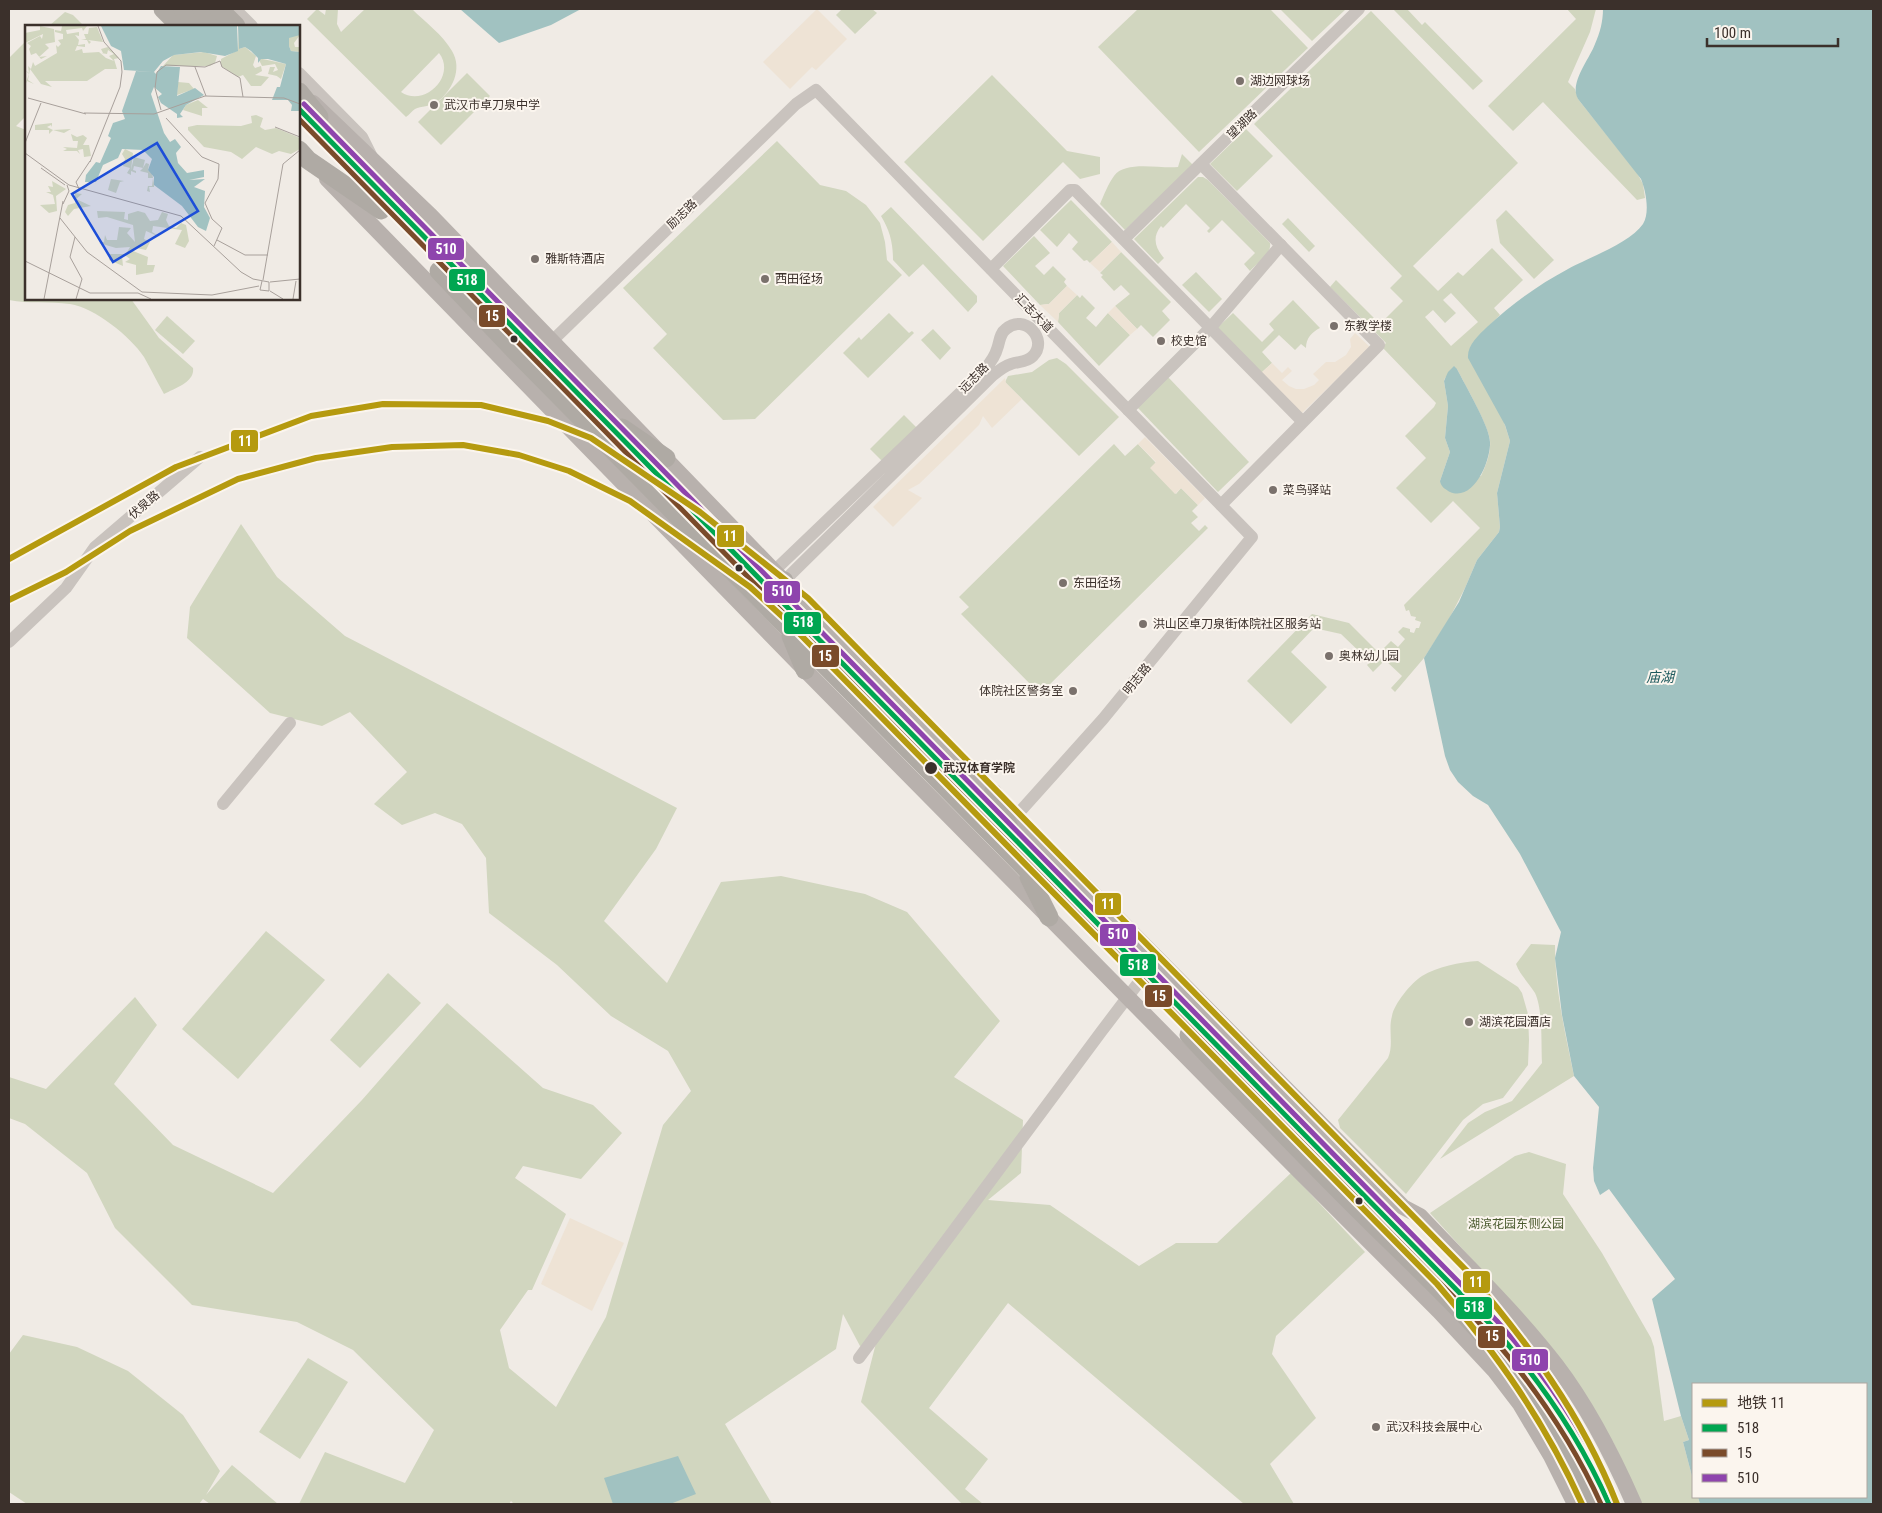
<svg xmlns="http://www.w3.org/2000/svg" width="1882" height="1513" viewBox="0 0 1882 1513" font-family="'Roboto Condensed','Noto Sans SC',sans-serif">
<rect width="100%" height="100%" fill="#f0ebe5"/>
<!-- green -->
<g fill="#d1d6bf" fill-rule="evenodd">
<path d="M317,9L325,15L326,9H338L337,24L341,32L365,9H412C425,22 443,35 452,51C463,69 452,91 437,102C430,107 421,106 415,109C412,111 409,115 406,117L307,19ZM439,53C457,76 424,108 401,92Z"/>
<polygon points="842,9 872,9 877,13 855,34 836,15"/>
<polygon points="1138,9 1270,9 1308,48 1199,152 1098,47"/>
<polygon points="1280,9 1346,9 1312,41"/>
<polygon points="1393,9 1407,9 1422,25 1425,22 1483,81 1473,90"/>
<polygon points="1567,9 1596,9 1590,32 1568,82 1575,89 1578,99 1637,173 1643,184 1645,198 1637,200 1543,102 1513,131 1488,106 1576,19"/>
<path d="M1371,11L1518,163L1413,266L1438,291L1458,272L1463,276L1492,248L1523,280L1494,308L1500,315L1477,338L1510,441L1497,493L1500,527L1499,532L1477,560L1465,588L1448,621L1424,658L1395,692L1391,688L1402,676L1385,660L1373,672L1367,665L1391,641L1398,647L1405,639L1398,632L1403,627L1410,629V632L1414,633L1416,628H1419L1421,622L1415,620L1416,617L1411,616L1409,610L1406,611L1404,605L1480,528L1453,501L1431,523L1396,488L1426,458L1405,436L1434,407L1436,403L1382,347L1386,343L1330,287L1336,280L1380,324L1403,301L1390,288L1402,276L1254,124ZM1451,293L1478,322L1451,346L1425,317L1433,310L1445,323L1456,313L1443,300ZM1457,369C1465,385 1489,426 1490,441C1491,453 1486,465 1481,476L1440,481L1450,452L1445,438L1448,406L1444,381L1445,378Z"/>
<polygon points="65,12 73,15 84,26 49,26"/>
<path d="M26,41V116L16,126L26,130V299H131L159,338L193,368C195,382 175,388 164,394C157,382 151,369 144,357C130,336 95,308 70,304C50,301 29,304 9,300V58Z"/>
<polygon points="467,73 490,96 441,145 418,122"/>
<polygon points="992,75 1067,151 1100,157 1100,174 1080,179 1063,162 983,241 904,162"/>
<polygon points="1246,129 1273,156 1237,191 1210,164"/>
<polygon points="777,141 820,185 846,191 866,205 880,223 885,242 887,260 902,275 755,419 723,420 653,348 667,334 623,288"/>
<path d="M1182,154L1193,165L1125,230L1100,204C1104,195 1108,184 1114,176C1125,160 1160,169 1178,167Z"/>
<path d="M1198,177H1203L1208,180L1270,243C1272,254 1257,263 1250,271L1244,264L1255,253L1222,220L1209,233L1207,231L1210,228L1186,204L1163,228L1161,226C1152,237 1155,248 1164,258L1158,264L1134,239Z"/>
<polygon points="1071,200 1112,242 1090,263 1087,260 1084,261 1072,249 1078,242 1069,233 1057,247 1040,230"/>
<path d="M891,207L977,296V302L968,312L923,264L909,277L893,260C893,243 890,231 881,216Z"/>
<polygon points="1506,210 1554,260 1534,279 1500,243 1496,220"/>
<polygon points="1288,218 1315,246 1309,252 1282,224"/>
<polygon points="1034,236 1050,253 1035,266 1044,275 1053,266 1066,279 1064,282 1067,286 1049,304 1040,305 1003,266"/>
<polygon points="1121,252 1171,302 1162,311 1170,320 1153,337 1141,325 1137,329 1115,306 1130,294 1121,285 1114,291 1101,277 1103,275 1100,273"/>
<polygon points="1196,272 1222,299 1209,312 1182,285"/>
<polygon points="1077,295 1080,298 1082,295 1095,308 1086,318 1096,327 1108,313 1130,335 1099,366 1058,322 1059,313"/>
<path d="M1293,300L1320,328C1312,332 1306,338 1306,348L1301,344L1295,350L1279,335L1262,352L1272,363L1261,373L1217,328L1233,313L1262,342L1274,330L1269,324Z"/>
<polygon points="889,313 909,333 912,331 914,333 868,378 843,353 859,337 861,340"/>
<polygon points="167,316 195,341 183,354 155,330"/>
<polygon points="933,329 951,348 940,360 921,340"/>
<polygon points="1057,358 1066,364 1119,417 1079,456 1005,382 1008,376 1032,372 1049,360"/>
<polygon points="1168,377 1249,462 1218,492 1137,407"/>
<polygon points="904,415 917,428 882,461 870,449"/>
<polygon points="1114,444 1125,456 1138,444 1156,463 1151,468 1176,494 1181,488 1198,505 1192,511 1198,517 1191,523 1199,531 1205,525 1208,528 1040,694 961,614 969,607 959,597"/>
<polygon points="241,524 277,577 345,636 677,808 656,849 604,921 667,983 721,882 781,876 865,894 907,912 1000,1021 954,1077 1023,1120 1021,1173 988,1200 1050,1205 1139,1266 1176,1243 1217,1243 1291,1173 1365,1252 1276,1336 1272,1354 1316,1418 1270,1464 1294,1504 1244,1504 1008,1303 929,1408 988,1459 965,1489 983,1504 962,1504 861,1402 876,1343 860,1346 843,1314 836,1349 725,1424 772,1504 514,1504 511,1501 509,1504 299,1504 325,1452 405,1483 434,1430 353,1350 297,1322 192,1305 115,1228 87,1173 25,1124 9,1118 9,1077 46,1089 135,997 157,1025 114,1084 173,1145 273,1193 362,1100 447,1003 543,1088 593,1105 622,1133 581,1179 523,1166 515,1178 566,1214 532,1290 528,1290 500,1330 509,1368 556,1407 606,1317 663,1125 691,1091 668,1051 611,1016 557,965 489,913 486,858 462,824 435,813 402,825 374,804 407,772 350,712 322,726 270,713 187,638 190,607"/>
<polygon points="1312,614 1349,623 1376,650 1367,659 1341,634 1314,628 1291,652 1327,687 1291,724 1247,681"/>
<polygon points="266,931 325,980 238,1079 182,1029"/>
<path d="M1531,944L1555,945C1555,989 1565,1033 1574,1076L1440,1159L1468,1123L1485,1112L1512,1101L1542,1063C1541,1043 1543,1010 1535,993C1529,983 1520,975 1516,964Z"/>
<path d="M1478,961L1518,987L1522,993L1528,1014L1529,1040L1528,1065L1503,1098L1483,1104L1463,1120L1406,1194L1340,1128L1338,1120L1388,1058C1394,1044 1388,1030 1392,1016C1394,1004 1411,983 1422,976C1437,967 1460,962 1478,961Z"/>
<polygon points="388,973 421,1003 360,1068 330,1040"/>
<polygon points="1529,1152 1566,1164 1563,1194 1602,1253 1651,1338 1654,1347 1664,1421 1681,1416 1689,1440 1683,1442 1693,1480 1693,1497 1698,1497 1700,1504 1642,1504 1613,1442 1553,1349 1430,1213 1515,1156"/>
<polygon points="23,1335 77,1347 128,1371 183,1415 220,1471 206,1495 232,1465 278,1504 210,1504 203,1499 199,1504 27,1504 9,1492 9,1354"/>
<polygon points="308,1358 348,1382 300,1459 259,1432"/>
</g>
<!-- plaza -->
<g fill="#eee3d5">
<polygon points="817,9 847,39 816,70 812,67 790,89 763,62"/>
<polygon points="1112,242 1121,252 1100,272 1090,263"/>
<polygon points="1067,286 1077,295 1059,313 1058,322 1040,305 1049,304"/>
<polygon points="1115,306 1137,329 1130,335 1108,313"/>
<polygon points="1355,333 1370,347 1301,414 1261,373 1272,363 1282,373 1288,367 1292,371 1282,380 1289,386 1296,389 1304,389 1314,385 1319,380 1313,374 1326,362 1335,362 1346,355 1351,347 1350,339"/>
<polygon points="1005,378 1006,383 1022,399 992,428 983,416 979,425 950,454 919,484 908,490 922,498 893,527 873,507"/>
<polygon points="1145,437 1205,498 1198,505 1181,488 1175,494 1150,468 1156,462 1138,444"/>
<polygon points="570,1218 624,1243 592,1311 541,1284"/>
</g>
<!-- water -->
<g fill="#a1c2c1">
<polygon points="460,9 581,9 551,25 499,43"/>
<path d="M1603,9H1873V1504H1700L1698,1497H1866V1384H1693V1480L1683,1442L1689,1440L1681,1416L1652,1299L1675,1279L1609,1189L1600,1195L1594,1181L1593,1168L1599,1107L1574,1076L1562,1015L1555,958L1561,932L1520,854L1488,805L1473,796L1458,782L1450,770L1445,756L1424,658L1459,602L1477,560L1499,532L1500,527L1497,493L1510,441L1505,425L1468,358C1467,345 1479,335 1487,327C1512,304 1538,285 1568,269C1588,258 1630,243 1643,224C1650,213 1646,191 1641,179L1578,99C1569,83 1589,60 1595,44C1600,33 1603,21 1603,9Z"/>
<path d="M1454,366L1457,369C1465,385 1490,427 1490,442C1491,460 1474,502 1450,492C1445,489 1441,487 1440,481L1450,452L1445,438L1448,406L1444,381L1448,372Z"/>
<polygon points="678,1456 696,1494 670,1504 613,1504 604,1478"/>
</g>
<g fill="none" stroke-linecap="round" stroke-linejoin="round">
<!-- minor -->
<g stroke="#c9c3be" stroke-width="12">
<polyline points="235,9 252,26"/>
<polyline points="299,73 362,137 372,157"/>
<polyline points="1201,164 1379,345 1221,505"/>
<polyline points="1124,239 1359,9"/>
<polyline points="991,269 1070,190 1075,190 1302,421"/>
<polyline points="551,342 796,104 816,90 1252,537 1103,719 1016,816"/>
<polyline points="1128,410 1211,327 1281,245"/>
<path d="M774,571L985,369C990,363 995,357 997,349C1000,342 999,334 1006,329C1024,313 1049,339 1033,356C1026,363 1019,361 1011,364C1004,366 998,371 992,376L784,581"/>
<polyline points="9,642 66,588 95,547 200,457"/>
<polyline points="223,804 290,723"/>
<polyline points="859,1358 1101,1032 1139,982 1159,962"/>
</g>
<!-- major -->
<g stroke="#b8b1ad" stroke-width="16">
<path d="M313,103L431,216L774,571L1403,1207L1420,1216C1466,1265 1515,1312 1556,1365C1588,1407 1613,1456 1634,1504"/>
<polyline points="327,179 805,670 1306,1178 1439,1311 1494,1370 1520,1404 1551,1456 1575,1504"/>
</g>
<!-- highway -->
<g stroke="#afaaa4" stroke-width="19">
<polyline points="163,9 180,26"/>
<polyline points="183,9 200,26"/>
<polyline points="202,9 219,26"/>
<polyline points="219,9 236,26"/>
<polyline points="299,92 319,117"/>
<path d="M299,109L1492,1326C1541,1379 1582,1438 1609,1504"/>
<polyline points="299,150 308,160 381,210"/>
<polyline points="439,271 516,352 1043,886"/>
<polyline points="622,428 666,458"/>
<polyline points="784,581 791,609"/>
<polyline points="791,636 805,670"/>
<polyline points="993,793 1008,825"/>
<polyline points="1029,877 1049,917"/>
<path d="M1189,1035C1245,1094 1302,1153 1360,1211C1417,1268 1480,1324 1528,1390C1554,1425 1576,1464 1594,1504"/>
</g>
<defs>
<path id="bus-1" d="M299,109L1492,1326C1540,1380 1580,1438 1609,1504"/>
<path id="bus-2" d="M299,119L1487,1331C1533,1384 1572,1440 1601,1504"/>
<path id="bus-3" d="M304,104L1497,1321C1546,1375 1586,1434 1616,1501"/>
</defs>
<!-- bus-1 casing -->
<use href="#bus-1" stroke="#fbf5ee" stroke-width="9"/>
<!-- bus-2 casing -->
<use href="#bus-2" stroke="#fbf5ee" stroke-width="9"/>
<!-- bus-3 casing -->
<use href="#bus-3" stroke="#fbf5ee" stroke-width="9"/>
<!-- bus-1 -->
<use href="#bus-1" stroke="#00a651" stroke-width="5"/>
<!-- bus-2 -->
<use href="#bus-2" stroke="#7a4b2a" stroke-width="5"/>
<!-- bus-3 -->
<use href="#bus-3" stroke="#8e44ad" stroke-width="5"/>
<defs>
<g id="metro-1">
<path d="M9,559L176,467L311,416L383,404L481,405L548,421L591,438L700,512L808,598L1466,1270C1529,1345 1580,1411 1617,1504"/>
<path d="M9,600L66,572L130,531L238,479L316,458L392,447L463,445L519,455L569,471L630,501L750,587L785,619L1437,1284C1497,1354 1544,1420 1582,1504"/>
</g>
</defs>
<!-- metro-1 casing -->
<use href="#metro-1" stroke="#fbf5ee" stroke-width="10"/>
<!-- metro-1 -->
<use href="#metro-1" stroke="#b59a0f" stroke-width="6"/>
</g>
<!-- markers -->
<g fill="#7a716c" stroke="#fbf5ee" stroke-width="2">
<circle cx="1240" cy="81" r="5"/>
<circle cx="434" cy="105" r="5"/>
<circle cx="535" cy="259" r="5"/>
<circle cx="765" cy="279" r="5"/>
<circle cx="1334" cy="326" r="5"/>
<circle cx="1161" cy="341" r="5"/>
<circle cx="1273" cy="490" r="5"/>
<circle cx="1063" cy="583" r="5"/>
<circle cx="1143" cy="624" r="5"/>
<circle cx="1329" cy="656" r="5"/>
<circle cx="1073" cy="691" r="5"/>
<circle cx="1469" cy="1022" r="5"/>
<circle cx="1376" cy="1427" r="5"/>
</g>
<g fill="#3b302b" stroke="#fbf5ee" stroke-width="2">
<circle cx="514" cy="339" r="4.5"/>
<circle cx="739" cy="568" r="4.5"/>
<circle cx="931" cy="768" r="7"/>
<circle cx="1359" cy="1201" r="4.5"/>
</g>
<g text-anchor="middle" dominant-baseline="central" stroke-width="4" stroke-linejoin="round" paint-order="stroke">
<!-- poi labels -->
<g font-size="12" fill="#3b302b" stroke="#fbf5ee" text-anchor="start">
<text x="1250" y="81">湖边网球场</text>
<text x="444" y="105">武汉市卓刀泉中学</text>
<text x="545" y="259">雅斯特酒店</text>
<text x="775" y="279">西田径场</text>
<text x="1344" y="326">东教学楼</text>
<text x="1171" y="341">校史馆</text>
<text x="1283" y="490">菜鸟驿站</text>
<text x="1073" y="583">东田径场</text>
<text x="1153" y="624">洪山区卓刀泉街体院社区服务站</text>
<text x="1339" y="656">奥林幼儿园</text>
<text x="1063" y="691" text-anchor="end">体院社区警务室</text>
<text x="1479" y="1022">湖滨花园酒店</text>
<text x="1386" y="1427">武汉科技会展中心</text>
</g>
<!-- street labels -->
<g font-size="12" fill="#3b302b" stroke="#fbf5ee">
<text transform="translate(1242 124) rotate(-44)">望湖路</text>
<text transform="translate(682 214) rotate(-44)">励志路</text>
<text transform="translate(1034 313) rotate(46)">汇志大道</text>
<text transform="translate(974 378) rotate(-46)">远志路</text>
<text transform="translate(144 505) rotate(-41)">伏泉路</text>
<text transform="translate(1137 679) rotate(-51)">明志路</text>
</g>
<!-- stop labels -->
<g font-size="12" font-weight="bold" fill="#3b302b" stroke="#fbf5ee" text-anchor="start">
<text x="943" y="768">武汉体育学院</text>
</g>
<!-- park labels -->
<g font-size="12" fill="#4a5a2e" stroke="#fbf5ee">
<text x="1516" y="1224">湖滨花园东侧公园</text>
</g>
<!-- water labels -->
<g font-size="14" font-style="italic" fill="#1f5a5e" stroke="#fbf5ee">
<text x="1660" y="677">庙湖</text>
</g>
</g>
<!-- overview -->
<g transform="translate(25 25)">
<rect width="275" height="275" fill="#f0ebe5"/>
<path d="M15,1L29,4L30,17L20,19L24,23L14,32L22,31L16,34L11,28L6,30L4,24L6,21L2,18L15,11L17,14L18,9L0,18V8L15,5ZM37,1H62L58,6L57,3L41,5L42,9L54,7V11L50,10L54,15L53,20L60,19V22L52,21L50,26L57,24L58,28L74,27L81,33L89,36L84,31L89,29L83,25L82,29L76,28H78L76,24L83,22L94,33L89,34L92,44H80L62,56H20L27,62L16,59L5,44L3,55L9,59L2,56L0,60L4,49L0,45L4,48L3,41L6,44L8,37L10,41L32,28L31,20L33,22L36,19L33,15L38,14V9L30,7V5L36,6ZM213,1L214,24L220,22L231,31L228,40L230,43L236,41L237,46L230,50L244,52L236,61H226L218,50L213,52L196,41V34L213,25ZM72,2L78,17L63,15L66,17L64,19L62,15H56L61,14L59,9H63L64,3ZM270,9L275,10L269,18L270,22H275V27L266,26L264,21L262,13ZM179,27L192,31L190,38L185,41H138L148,30ZM233,33L261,39L256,54L249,49L252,51L243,49L245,42H250L248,47L253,45L250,39L237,41ZM153,57L164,58L169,64L152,70ZM173,75L183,83H177V91L158,85L161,80ZM231,90L238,93L235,102L240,105L251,103L275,113V124L266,129L254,126L247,129L231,122L217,134L206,127L179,122L163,105V102L172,100L216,101L227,98L226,91ZM27,98V102L26,100L22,102L28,105L46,104L39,108L28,105L24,109V105H10V100ZM47,105L46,109L52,112L58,110L62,113L58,120H64L66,131L59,132L58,124L53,125L55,129L52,126H38L42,124L38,122L52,123L53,116H48L46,109ZM100,124L108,128L106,145L109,132L120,135L118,143L121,138L124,139L123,145L127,148L129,158V162H124L125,167L122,166L123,161H127L128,153H123V148L115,146L118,143L109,141L108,145L111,146V148L106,146V150L102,148L105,143L98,141L100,134L97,129ZM86,154L99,156L95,157L91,168L83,165ZM27,156L41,164L31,171L32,186L24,188L15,180L30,179L28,170L21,167H26L23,161L28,162ZM50,168L57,169L51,174L66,181L49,184L43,191L40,187L43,180L50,178ZM72,186L100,187L99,194L103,195V189L113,186L120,188L125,196L133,195L137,187L143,189L141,195L144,201L151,203L156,198L161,200L164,216L160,223L150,219L157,205L128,201L127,207L135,212L121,206L119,214L125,217L121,225L111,223L108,226L123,232L122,240H130L128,247L111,250V240L100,237L105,234L101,231H97L98,241L84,235V229H101L105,222L91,223L74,218L79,217L80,210L82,215H92L94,202L106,203L102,208L110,217L108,200L82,192L73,193Z" fill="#d1d6bf"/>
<path d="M76,1H212L213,26L200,31L176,27L149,30L138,36L129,47L131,49L136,41L155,42L152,71L170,63L179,70L161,80L155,89L158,92L152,93V89L136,78L133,72L137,69L129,62L126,69L139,108L145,117L150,114L156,122L151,128L153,138L162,148L179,145V152L164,155L180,154L169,162L180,166L179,182L185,193L181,206L173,202L157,181L129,160V152L123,145L127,134L118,125L97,124L93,133L78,140L71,157H60L61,150L71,137L75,138L86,113L83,111L88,98L100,94L97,86L111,46L129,47L99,45L96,26L86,21ZM213,1H275V10L264,13V21L266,26L275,27V86H266L267,80L263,75H247L252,62H255L261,39L243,34H236L233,38V33L226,26L220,22L214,24Z" fill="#a1c2c1"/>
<path fill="none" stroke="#a8a09b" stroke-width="1" d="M170,42L181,71M3,73L61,89M136,85L130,63L132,47L141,40L180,42L195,36L197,42L215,53L218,72M59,88L129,89L180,71L259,73L275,79M141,93L177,132L194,139L193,154L180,178L187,194L197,203L189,221M250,102L275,112M0,118L16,78M0,128L44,160L156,191L216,247L228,254L244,257V266L235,265L237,256M65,137L95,62L97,47L96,36L79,17L73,1M16,143L40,160M54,164L51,157L65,136M38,179L44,166L42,160M35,193L62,227L117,267L187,270L234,261M50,212L45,232L57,254L51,274M192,215L220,230H243M0,236L65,268H113L126,274M238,255L258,139L275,125M245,257L275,254M245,266L258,274M19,274L38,176M268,274L271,256"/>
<path fill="#1d4ed8" fill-opacity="0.15" stroke="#1d4ed8" stroke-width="2.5" d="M132,118L173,186L88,237L47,169Z"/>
<rect width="275" height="275" fill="none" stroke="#3b302b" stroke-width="2.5"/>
</g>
<g stroke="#fbf5ee" stroke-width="2">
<rect x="427" y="237" width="38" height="24" rx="5" fill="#8e44ad"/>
<rect x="448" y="268" width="38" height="24" rx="5" fill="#00a651"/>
<rect x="478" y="304" width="28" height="24" rx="5" fill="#7a4b2a"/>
<rect x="230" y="429" width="29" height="24" rx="5" fill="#b59a0f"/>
<rect x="716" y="524" width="29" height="24" rx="5" fill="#b59a0f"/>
<rect x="763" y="580" width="38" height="24" rx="5" fill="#8e44ad"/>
<rect x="783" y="611" width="39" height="24" rx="5" fill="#00a651"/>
<rect x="811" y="644" width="29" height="24" rx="5" fill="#7a4b2a"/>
<rect x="1094" y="892" width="28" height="24" rx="5" fill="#b59a0f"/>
<rect x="1099" y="923" width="38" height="24" rx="5" fill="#8e44ad"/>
<rect x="1119" y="953" width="38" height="24" rx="5" fill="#00a651"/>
<rect x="1144" y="984" width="29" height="24" rx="5" fill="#7a4b2a"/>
<rect x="1462" y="1270" width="29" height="24" rx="5" fill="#b59a0f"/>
<rect x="1455" y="1296" width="38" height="24" rx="5" fill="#00a651"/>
<rect x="1477" y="1325" width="29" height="24" rx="5" fill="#7a4b2a"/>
<rect x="1511" y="1348" width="38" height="24" rx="5" fill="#8e44ad"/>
</g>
<g font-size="14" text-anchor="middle" font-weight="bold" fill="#fff">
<text x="446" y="254">510</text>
<text x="467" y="285">518</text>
<text x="492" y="321">15</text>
<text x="245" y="446">11</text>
<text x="730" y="541">11</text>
<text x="782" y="596">510</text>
<text x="803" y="627">518</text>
<text x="825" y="661">15</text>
<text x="1108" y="909">11</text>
<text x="1118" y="939">510</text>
<text x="1138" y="970">518</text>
<text x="1159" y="1001">15</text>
<text x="1476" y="1287">11</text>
<text x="1474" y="1312">518</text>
<text x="1492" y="1341">15</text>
<text x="1530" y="1365">510</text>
</g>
<!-- border -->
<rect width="1882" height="1513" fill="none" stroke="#3b302b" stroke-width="20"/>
<!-- legend -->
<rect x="1692" y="1383" width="175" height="115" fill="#fbf5ee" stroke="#aea6a0"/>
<rect x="1702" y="1399" width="25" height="8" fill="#b59a0f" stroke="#aea6a0"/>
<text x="1737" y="1408" font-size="15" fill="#3b302b">地铁 11</text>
<rect x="1702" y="1424" width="25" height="8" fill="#00a651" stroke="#aea6a0"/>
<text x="1737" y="1433" font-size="15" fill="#3b302b">518</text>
<rect x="1702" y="1449" width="25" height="8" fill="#7a4b2a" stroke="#aea6a0"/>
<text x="1737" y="1458" font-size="15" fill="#3b302b">15</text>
<rect x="1702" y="1474" width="25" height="8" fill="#8e44ad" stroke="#aea6a0"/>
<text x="1737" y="1483" font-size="15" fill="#3b302b">510</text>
<!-- scale -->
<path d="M1707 38v8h131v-8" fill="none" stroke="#3b302b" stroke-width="2.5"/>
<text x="1714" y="38" font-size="15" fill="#3b302b" stroke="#fbf5ee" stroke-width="4" paint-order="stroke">100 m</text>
</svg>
